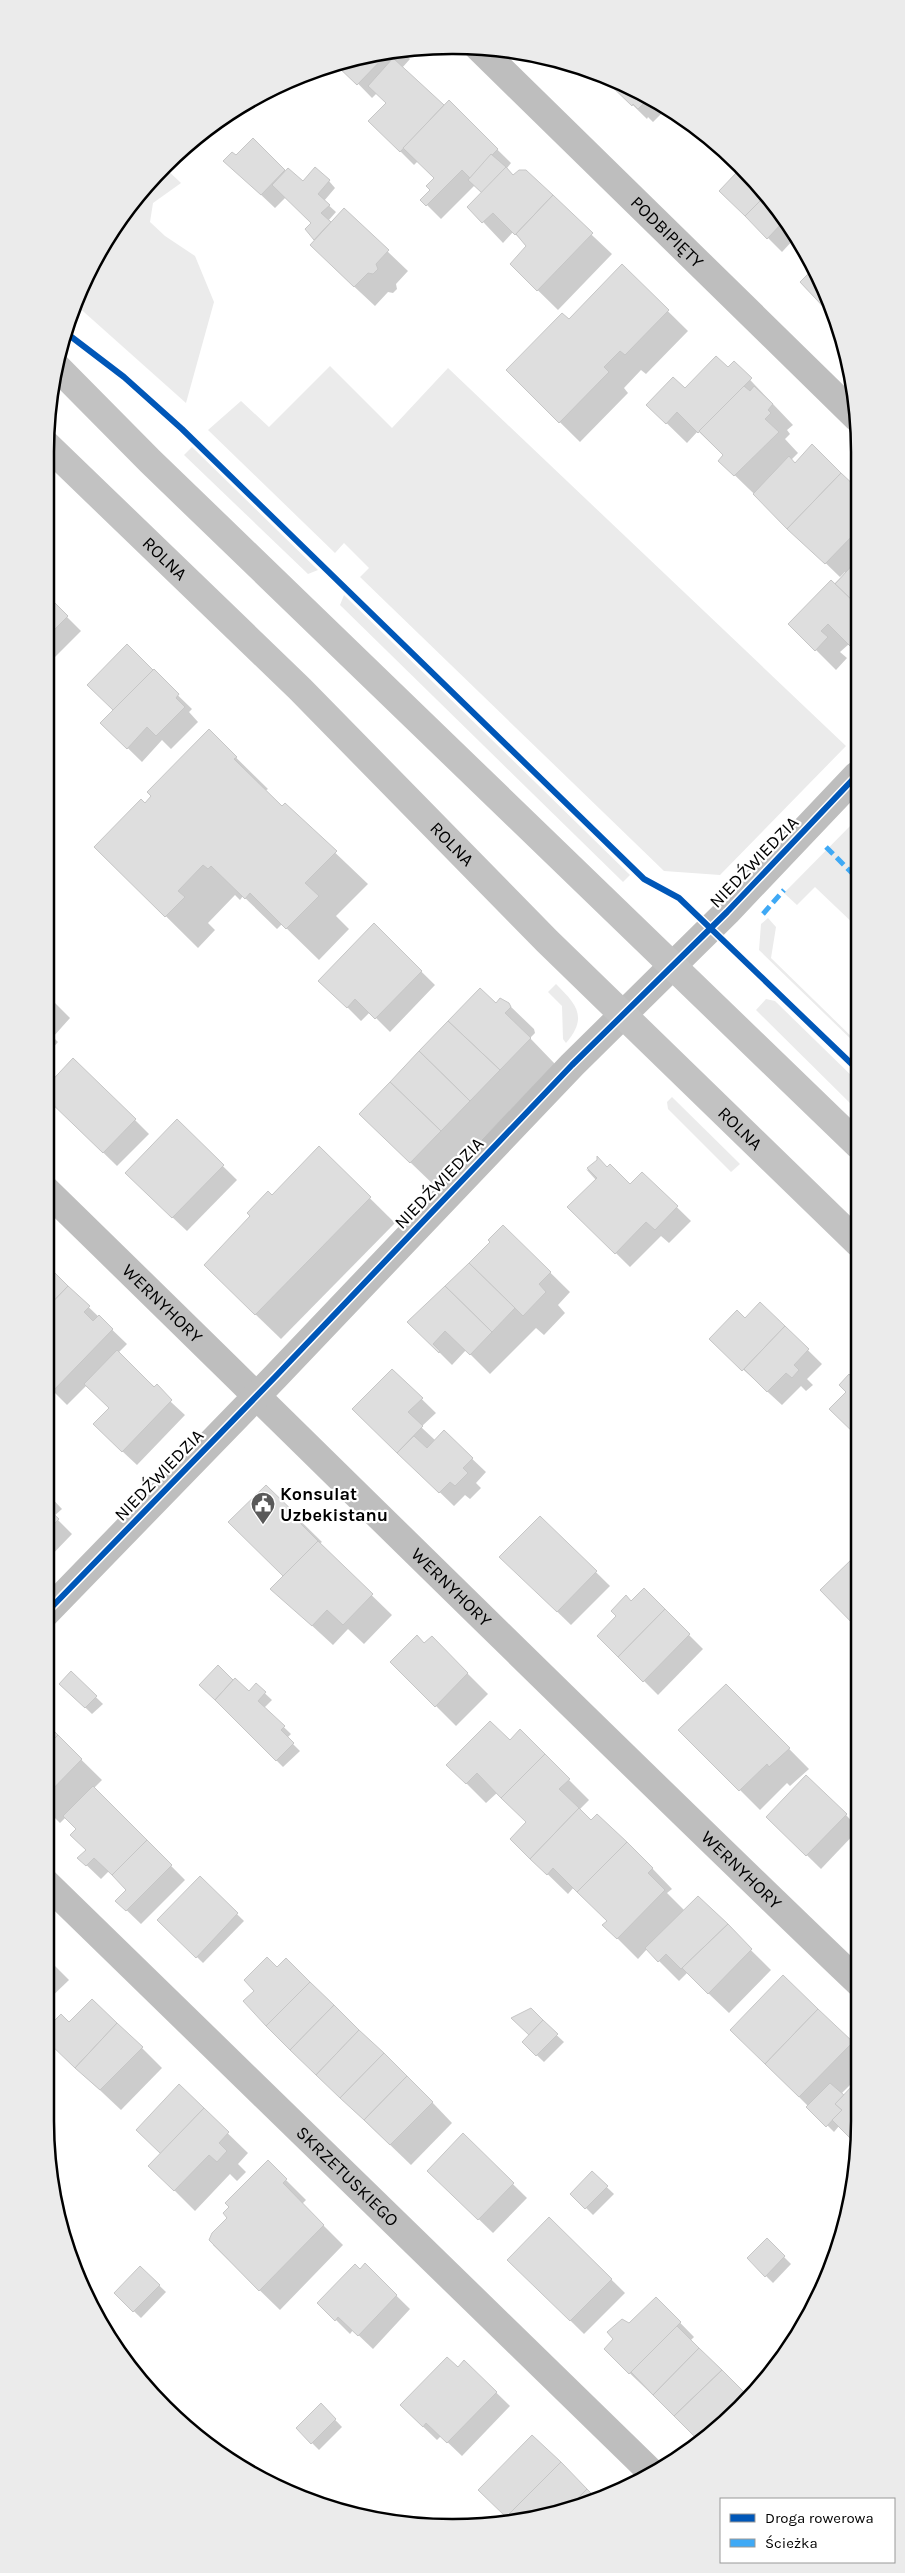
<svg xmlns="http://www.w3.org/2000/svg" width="905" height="2573" viewBox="0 0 905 2573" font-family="Karla,sans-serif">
<rect width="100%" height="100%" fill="#fff"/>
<!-- green -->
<g fill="#ebebeb">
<polygon points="164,167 181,183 153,203 150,222 165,236 195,256 214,302 186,403 75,304 87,273 129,205"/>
<polygon points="330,366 392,428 448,368 846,746 720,875 664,871 360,577 369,568 344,543 335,553 208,430 241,401 269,427"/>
<polygon points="192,447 318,570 308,574 184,455"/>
<polygon points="344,595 630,875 623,882 340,605"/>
<polygon points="857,819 858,928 815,887 797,905 784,893"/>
<polygon points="768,918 776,927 771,958 858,1043 858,1046 759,950 761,924"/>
<path d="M556,984C577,1005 588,1017 566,1043L563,1039L562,1006L548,992Z"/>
<polygon points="766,999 775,1001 858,1082 858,1111 756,1010"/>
<polygon points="672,1097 740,1164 731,1172 668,1109 667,1102"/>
</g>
<!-- shadow -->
<g fill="#0003">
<polygon points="399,49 410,59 402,68 444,107 449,102 511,163 507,168 514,176 523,170 612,254 558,310 511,264 528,246 513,232 503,243 469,207 483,193 475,185 441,219 422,200 431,190 435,178 418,161 414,165 384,135 388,103 377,93 372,98 338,63"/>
<polygon points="606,79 656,100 667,108 653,122 648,117 647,119"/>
<polygon points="253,139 286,173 303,183 329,181 335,188 324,201 336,212 328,221 331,224 344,210 408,271 396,284 397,289 393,293 388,292 375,306 331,265 316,240 306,229 313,223 286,197 275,208 225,161 236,157"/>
<polygon points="747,174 759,184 795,238 782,252 721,191"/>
<polygon points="622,266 688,331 646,374 641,370 624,388 628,393 580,442 507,370 569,321"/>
<polygon points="734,363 793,425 787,430 790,434 785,439 798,453 791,460 795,464 857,489 857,561 849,644 840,652 847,658 836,670 790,624 846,573 845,572 840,577 720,461 724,456 698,431 687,443 648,405 685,390 728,369"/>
<polygon points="45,595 81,631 45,667"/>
<polygon points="127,646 192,709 189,712 198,722 171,749 162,740 142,762 102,723 114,711"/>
<polygon points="209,731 268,789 265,791 282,808 285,805 368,884 336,916 349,929 319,960 282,924 277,929 243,896 240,900 235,895 208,923 215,930 198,948 96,847 145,805"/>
<polygon points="374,925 435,985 390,1032 370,1012 361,1021 334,994"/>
<polygon points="45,993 70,1018 53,1037 58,1042 50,1051 45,1046"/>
<polygon points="508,1004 534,1029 535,1033 530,1038 555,1064 436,1187 386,1139 496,1005"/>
<polygon points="45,1089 135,1120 149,1134 117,1166 45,1096"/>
<polygon points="177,1121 237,1180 187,1231 140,1187"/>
<polygon points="319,1148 395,1223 281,1339 230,1290"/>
<polygon points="586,1169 630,1186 642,1173 691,1221 669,1243 661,1236 630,1267 569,1207 596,1180"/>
<polygon points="503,1226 570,1292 558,1305 565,1313 544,1335 536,1328 490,1374 466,1350 452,1365 429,1342"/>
<polygon points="48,1268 127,1344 118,1353 185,1415 137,1465 108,1438 110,1408 87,1385 67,1405 45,1383 45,1352 49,1348 45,1344 45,1271"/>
<polygon points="761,1304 822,1364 807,1379 813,1385 806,1391 801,1386 782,1405 725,1353 745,1320"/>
<polygon points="392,1370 436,1413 421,1427 436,1441 444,1432 486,1472 476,1483 481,1488 470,1499 465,1495 454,1506 368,1423"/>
<polygon points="858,1381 859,1436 831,1409"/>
<polygon points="266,1487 322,1542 319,1544 392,1615 364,1644 348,1629 333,1645 272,1589 284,1576 230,1522"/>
<polygon points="45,1491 62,1509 54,1516 72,1534 45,1562"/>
<polygon points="540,1517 610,1586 571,1625 515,1571"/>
<polygon points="644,1590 703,1649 658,1695 599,1636"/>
<polygon points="432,1638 488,1694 456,1726 392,1662 425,1644"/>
<polygon points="218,1667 249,1693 256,1685 272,1700 264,1708 291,1734 287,1738 300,1751 283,1767 201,1685"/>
<polygon points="71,1673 103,1704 92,1714 61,1684"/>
<polygon points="726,1685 809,1769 790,1786 787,1783 760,1810 680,1730"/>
<polygon points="45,1724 102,1780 94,1788 185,1880 141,1924 117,1901 128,1890 109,1871 101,1879 79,1858 87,1850 78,1829 66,1817 60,1823 45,1808"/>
<polygon points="520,1731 589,1800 579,1810 652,1868 672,1889 667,1893 685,1911 698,1898 771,1970 729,2013 687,1973 679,1981 647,1949 638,1959 604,1925 609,1921 574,1887 568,1894 532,1859 528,1822 498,1792 486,1803 448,1765 510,1742"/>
<polygon points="846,1815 859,1829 821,1869 768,1817"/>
<polygon points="200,1878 244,1921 203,1963 159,1920"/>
<polygon points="45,1956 69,1980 45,2003"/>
<polygon points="783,1977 860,2051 860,2075 841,2094 844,2097 860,2089 857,2144 839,2126 834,2132 752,2050"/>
<polygon points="530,2010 564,2042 544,2062 523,2042 531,2035"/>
<polygon points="69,2023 142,2048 162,2068 121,2110 71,2063"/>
<polygon points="306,2064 432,2102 452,2123 411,2165"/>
<polygon points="179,2086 248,2153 238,2164 246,2172 237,2181 230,2174 195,2211 170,2186"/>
<polygon points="463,2135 527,2198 493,2233 429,2171"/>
<polygon points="268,2162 306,2200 302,2204 343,2245 280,2310 213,2245 212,2237 229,2218"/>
<polygon points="592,2173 614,2194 593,2215 572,2194"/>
<polygon points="549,2218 625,2293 584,2334 509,2260"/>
<polygon points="767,2240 791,2264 773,2283 748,2258"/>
<polygon points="365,2265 410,2309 373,2349 353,2330 350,2334 319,2303"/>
<polygon points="140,2267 166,2292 141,2318 115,2293"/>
<polygon points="656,2298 694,2337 690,2341 749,2399 741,2408 701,2441 619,2363"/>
<polygon points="464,2361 510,2406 462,2456 441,2436 437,2440 415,2419"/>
<polygon points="321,2405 342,2427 319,2450 297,2428"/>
<polygon points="532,2437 594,2498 558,2514 512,2522"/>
</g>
<!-- building -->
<g fill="#dedede" stroke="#c6c6c6">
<polygon points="391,50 357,85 335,64"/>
<polygon points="393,58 444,105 400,152 368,121 386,103 368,86"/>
<polygon points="603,78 650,97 638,109 633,104 632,106"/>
<polygon points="449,100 498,149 470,178 462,170 426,206 420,200 430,190 426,186 434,178 403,148"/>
<polygon points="253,138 285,170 261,195 223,161 232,152 236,155"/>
<polygon points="491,154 506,167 482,193 468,180"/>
<polygon points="315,167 330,180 318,194 330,205 321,213 331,222 314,240 305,229 311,223 272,185 288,168 303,181"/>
<polygon points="506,167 513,175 519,170 526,170 553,195 515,235 493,213 482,223 467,207"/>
<polygon points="737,172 742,177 746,173 759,184 766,195 745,216 719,191"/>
<polygon points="553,195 593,233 537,291 510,264 526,246 516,234"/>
<polygon points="766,195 784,221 767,239 745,216"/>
<polygon points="344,208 389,250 376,264 378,269 373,274 368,273 354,287 310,245"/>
<polygon points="622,264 669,310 625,355 620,351 604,367 609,372 559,423 506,370 562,313 569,319"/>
<polygon points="815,267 818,273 831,315 800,282"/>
<polygon points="716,356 728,367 734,361 752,378 698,433 677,412 666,424 646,405 673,377 685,388"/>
<polygon points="744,386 750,391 754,386 773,404 768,410 771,413 765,419 779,432 734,476 718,461 723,455 699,431"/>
<polygon points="812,444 841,473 787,529 753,494 789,456 795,463"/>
<polygon points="841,473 857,488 855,523 857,531 825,564 787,529"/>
<polygon points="857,560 857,605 835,584"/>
<polygon points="831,580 857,605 857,653 828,624 821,631 828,637 815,651 788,624"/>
<polygon points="47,595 68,616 45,639 45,597"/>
<polygon points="127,644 153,670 113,710 87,685"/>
<polygon points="154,669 179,694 176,698 185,707 156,736 147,727 127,749 100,723"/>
<polygon points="209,729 237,757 234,759 282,806 285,803 337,851 305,883 319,896 286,929 250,893 245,899 211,866 208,869 203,865 178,891 185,897 165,917 94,847 141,799 145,803 151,796 147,792"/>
<polygon points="374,923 422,971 375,1019 355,999 347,1008 318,981"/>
<polygon points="480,988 496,1003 500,998 509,1003 511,1007 505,1013 531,1038 500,1070 448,1021"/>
<polygon points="45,991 51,997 45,1004"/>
<polygon points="448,1021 500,1070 470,1101 419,1051"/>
<polygon points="419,1051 470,1101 441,1131 390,1082"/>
<polygon points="73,1058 136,1119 103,1153 45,1097 45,1088"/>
<polygon points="390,1082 441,1131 410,1163 359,1114"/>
<polygon points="177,1119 224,1165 172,1218 125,1173"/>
<polygon points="319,1146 371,1197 255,1315 204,1265 250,1216 247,1213 268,1191 272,1195"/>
<polygon points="597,1156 607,1167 610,1164 630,1184 642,1172 678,1206 655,1230 646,1222 615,1254 567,1207 597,1178 587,1168 597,1160"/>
<polygon points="503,1225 551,1272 539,1284 546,1292 523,1316 469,1263 490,1242 488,1240"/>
<polygon points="469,1263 515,1308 492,1332 445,1286"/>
<polygon points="48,1266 68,1286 45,1310 45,1269"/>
<polygon points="68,1286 90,1306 84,1312 93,1321 99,1315 113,1329 52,1392 45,1384 45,1350 47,1348 45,1345 45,1310"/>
<polygon points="445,1286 492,1332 470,1355 445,1331 433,1344 440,1351 439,1353 407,1322"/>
<polygon points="760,1302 785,1326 742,1371 709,1339 737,1310 745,1318"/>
<polygon points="785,1326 809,1349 794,1365 799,1370 792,1378 786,1373 767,1392 744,1369"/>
<polygon points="117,1350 154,1387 157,1384 172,1400 122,1452 93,1424 109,1408 84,1384"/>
<polygon points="392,1369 423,1398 408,1412 423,1426 397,1453 352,1409"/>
<polygon points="849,1374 856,1382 858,1379 857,1436 829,1409 846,1392 839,1385"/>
<polygon points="444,1430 473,1458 463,1468 468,1473 455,1486 450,1482 439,1493 397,1453 414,1436 427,1448"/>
<polygon points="266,1485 303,1521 300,1523 318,1541 283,1576 228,1522"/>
<polygon points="45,1506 59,1519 45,1533"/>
<polygon points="540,1516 597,1571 557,1612 499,1557"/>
<polygon points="318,1541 373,1594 343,1625 327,1610 312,1626 270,1589"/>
<polygon points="853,1558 859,1564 859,1630 820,1590"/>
<polygon points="644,1588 665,1609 618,1657 597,1636 616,1616 611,1611 626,1595 631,1601"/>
<polygon points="665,1609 690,1634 643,1682 618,1657"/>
<polygon points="417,1635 424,1643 432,1636 468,1673 435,1707 390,1662"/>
<polygon points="218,1665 233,1680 215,1700 199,1685"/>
<polygon points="71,1671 97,1696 85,1708 59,1684"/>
<polygon points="235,1678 249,1691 256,1683 266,1692 258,1701 285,1726 281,1730 294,1743 276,1761 215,1700"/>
<polygon points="726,1684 790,1748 769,1767 767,1764 739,1791 678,1730"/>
<polygon points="490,1721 510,1740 520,1729 545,1754 501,1798 477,1773 466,1784 446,1765"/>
<polygon points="45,1722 58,1735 45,1748"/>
<polygon points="58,1735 82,1759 45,1797 45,1748"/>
<polygon points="545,1754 570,1779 559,1789 579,1808 530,1859 510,1839 526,1822 501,1798"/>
<polygon points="806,1775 847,1814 806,1856 766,1817"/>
<polygon points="93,1786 147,1840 112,1875 94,1858 86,1866 77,1858 86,1850 70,1835 76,1829 63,1816"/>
<polygon points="579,1808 591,1820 597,1814 627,1842 577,1892 553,1868 547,1875 530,1859"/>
<polygon points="147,1840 172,1865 126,1911 115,1901 126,1890 112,1875"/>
<polygon points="627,1842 653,1868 648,1873 665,1890 617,1939 602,1925 607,1921 577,1892"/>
<polygon points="200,1876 238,1913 196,1958 157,1920"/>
<polygon points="698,1896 728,1924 681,1969 666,1954 658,1962 645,1948"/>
<polygon points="728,1924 752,1949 708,1994 682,1968"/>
<polygon points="267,1957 277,1967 286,1958 310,1982 266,2026 243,2001 254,1991 244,1980"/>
<polygon points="783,1975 818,2009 765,2064 730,2030"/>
<polygon points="310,1982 334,2005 290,2050 266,2026"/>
<polygon points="92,1999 117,2023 75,2068 49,2043 53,2038 45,2030 61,2014 69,2022"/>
<polygon points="334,2005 359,2030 316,2075 290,2050"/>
<polygon points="531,2008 543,2020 529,2035 511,2018"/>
<polygon points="818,2009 853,2042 799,2097 765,2064"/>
<polygon points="543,2020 558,2034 536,2056 522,2042"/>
<polygon points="117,2023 143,2047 100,2090 75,2068"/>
<polygon points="359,2030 384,2053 340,2098 316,2075"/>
<polygon points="384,2053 407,2076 364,2120 340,2098"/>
<polygon points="407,2076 433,2102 390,2145 364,2120"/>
<polygon points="830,2083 844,2095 835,2104 842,2110 826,2127 806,2107"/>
<polygon points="855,2083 860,2088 860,2120 857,2145 832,2120 842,2110 835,2104"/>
<polygon points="179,2084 204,2108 161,2154 136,2130"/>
<polygon points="204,2108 229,2132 219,2143 227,2151 217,2162 209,2155 174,2191 148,2166"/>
<polygon points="463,2133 514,2183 478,2220 427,2171"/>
<polygon points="268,2160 287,2179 283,2183 324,2225 259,2291 209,2240 212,2233 227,2218 223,2213 229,2207 225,2203"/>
<polygon points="592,2171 608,2186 585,2209 570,2194"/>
<polygon points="549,2217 612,2279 570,2321 507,2260"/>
<polygon points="767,2238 785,2256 765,2277 747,2258"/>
<polygon points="365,2263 397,2295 358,2336 338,2317 335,2321 317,2303 355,2264 360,2269"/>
<polygon points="140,2266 160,2285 133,2312 114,2293"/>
<polygon points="656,2297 681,2322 629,2374 604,2349 613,2339 607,2332 622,2319 629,2323"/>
<polygon points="677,2326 699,2348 653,2395 631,2372"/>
<polygon points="699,2348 722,2370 674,2416 653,2395"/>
<polygon points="447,2357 458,2367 464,2360 497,2392 447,2443 426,2423 423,2427 400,2405"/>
<polygon points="722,2370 747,2395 735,2407 738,2411 700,2442 674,2416"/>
<polygon points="321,2403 336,2419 311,2444 296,2428"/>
<polygon points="532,2435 561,2462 506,2517 478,2490"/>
<polygon points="561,2462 587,2489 566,2510 558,2514 511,2522 506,2517"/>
<polygon points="587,2489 595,2497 566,2510"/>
</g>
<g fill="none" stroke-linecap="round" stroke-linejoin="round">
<!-- street -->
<g stroke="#bebebe" stroke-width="28">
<path id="s1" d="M477,46L857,418"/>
<path id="s2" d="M45,1189C317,1454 586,1722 860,1984"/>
<polyline points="45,1614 275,1377 572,1065 727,912 857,775"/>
<path id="s3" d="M45,1882L651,2472"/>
</g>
<!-- secondary -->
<g stroke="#c2c2c2" stroke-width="28">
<polyline points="56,366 150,461 858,1145"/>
<path id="s4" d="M46,444L300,689L547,941L858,1243"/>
</g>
<!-- quiet -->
<g stroke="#3fa9f5" stroke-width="5" stroke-dasharray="10 5" stroke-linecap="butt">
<polyline points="826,847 857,878"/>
<polyline points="763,914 784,890"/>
</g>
<defs>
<g id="cycleway">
<polyline points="65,332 124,377 182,429 644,879 679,898 858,1070"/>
<polyline points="45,1614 275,1377 572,1065 727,912 857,775"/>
</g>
</defs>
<!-- cycleway casing -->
<use href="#cycleway" stroke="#fff" stroke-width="9"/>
<!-- cycleway -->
<use href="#cycleway" stroke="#0057b8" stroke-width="6"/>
</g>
<!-- icons -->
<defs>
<symbol id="civic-pin" viewBox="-11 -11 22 30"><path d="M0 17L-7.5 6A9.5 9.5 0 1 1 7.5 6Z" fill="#595959" stroke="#fff"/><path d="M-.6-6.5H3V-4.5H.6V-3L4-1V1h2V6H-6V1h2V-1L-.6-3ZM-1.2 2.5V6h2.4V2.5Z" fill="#fff"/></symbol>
</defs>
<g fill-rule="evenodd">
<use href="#civic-pin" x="249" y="1490" width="28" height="38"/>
</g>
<g text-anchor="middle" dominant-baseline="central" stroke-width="4.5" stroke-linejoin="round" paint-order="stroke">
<!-- street labels -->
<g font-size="18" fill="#000" stroke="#fff">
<text stroke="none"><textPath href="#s1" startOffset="266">PODBIPIĘTY</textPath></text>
<text stroke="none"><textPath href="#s4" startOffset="165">ROLNA</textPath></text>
<text stroke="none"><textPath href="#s4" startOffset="570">ROLNA</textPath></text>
<text transform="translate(754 862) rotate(-46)">NIEDŹWIEDZIA</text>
<text stroke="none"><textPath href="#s4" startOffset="975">ROLNA</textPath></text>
<text transform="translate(439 1183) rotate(-46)">NIEDŹWIEDZIA</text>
<text stroke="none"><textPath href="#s2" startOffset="164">WERNYHORY</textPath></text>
<text transform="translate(159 1475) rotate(-46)">NIEDŹWIEDZIA</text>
<text stroke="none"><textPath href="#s2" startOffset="569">WERNYHORY</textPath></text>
<text stroke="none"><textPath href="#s2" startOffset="974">WERNYHORY</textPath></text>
<text stroke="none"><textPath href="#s3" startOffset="422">SKRZETUSKIEGO</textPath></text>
</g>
<!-- poi labels -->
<g font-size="18" font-weight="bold" fill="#000" stroke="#fff" text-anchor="start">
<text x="280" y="1494">Konsulat<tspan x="280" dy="21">Uzbekistanu</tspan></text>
</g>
</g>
<!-- crop -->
<path d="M0 0H905V2573H0ZM452 54H453A398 398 0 0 1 851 452V2121A398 398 0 0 1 453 2519H452A398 398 0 0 1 54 2121V452A398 398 0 0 1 452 54Z" fill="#ebebeb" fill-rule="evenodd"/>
<path fill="none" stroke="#000" stroke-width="2.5" d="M452 54H453A398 398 0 0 1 851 452V2121A398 398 0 0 1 453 2519H452A398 398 0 0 1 54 2121V452A398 398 0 0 1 452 54Z"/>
<!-- legend -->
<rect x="720" y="2498" width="175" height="65" fill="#ffffff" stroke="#999999"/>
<rect x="730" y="2514" width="25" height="8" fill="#0057b8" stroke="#999999"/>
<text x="765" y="2523" font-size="15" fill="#000000">Droga rowerowa</text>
<rect x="730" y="2539" width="25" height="8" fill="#3fa9f5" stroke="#999999"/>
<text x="765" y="2548" font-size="15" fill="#000000">Ścieżka</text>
</svg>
